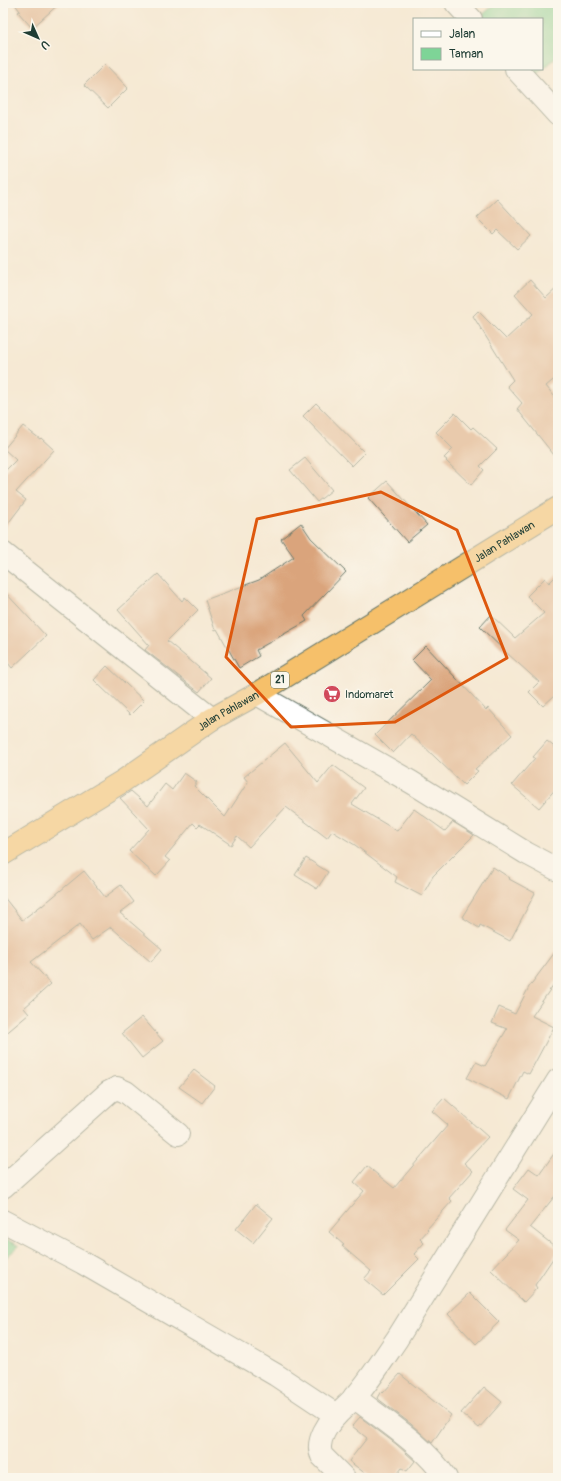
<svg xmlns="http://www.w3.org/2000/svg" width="561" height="1481" viewBox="0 0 561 1481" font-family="Pangolin,sans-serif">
<rect width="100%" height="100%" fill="#fbf7ec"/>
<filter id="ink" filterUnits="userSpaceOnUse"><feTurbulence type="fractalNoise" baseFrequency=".025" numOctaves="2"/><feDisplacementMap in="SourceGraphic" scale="8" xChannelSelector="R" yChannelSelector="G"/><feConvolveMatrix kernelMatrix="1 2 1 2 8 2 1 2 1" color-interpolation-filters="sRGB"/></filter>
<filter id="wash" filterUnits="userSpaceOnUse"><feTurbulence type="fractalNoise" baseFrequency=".012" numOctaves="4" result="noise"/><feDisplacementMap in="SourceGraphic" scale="16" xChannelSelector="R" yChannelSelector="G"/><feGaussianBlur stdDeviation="0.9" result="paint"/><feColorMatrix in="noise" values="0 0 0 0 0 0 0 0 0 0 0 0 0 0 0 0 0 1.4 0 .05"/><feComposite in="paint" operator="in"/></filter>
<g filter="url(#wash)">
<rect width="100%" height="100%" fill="#f6e9d4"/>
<!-- green -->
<g fill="#7ed497" stroke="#4e8866">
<polygon points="496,3 558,3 558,56 525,85 511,69 542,69 542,19 478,19"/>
<polygon points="3,1238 19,1246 3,1260"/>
</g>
<g id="blocks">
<!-- building -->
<g fill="#daa47c">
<polygon points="14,3 60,3 32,28 18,12 20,11"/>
<polygon points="105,64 128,88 108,108 84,85"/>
<polygon points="497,199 531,236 517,249 497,230 493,234 477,218"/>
<polygon points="530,280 546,298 558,287 558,376 546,386 558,401 558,460 517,409 522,403 507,386 513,380 473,316 478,311 506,339 533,314 515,294"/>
<polygon points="316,403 365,453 352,466 303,416"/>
<polygon points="455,413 471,429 473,427 497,449 480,466 484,470 471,485 446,461 447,460 444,458 453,449 436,432"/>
<polygon points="23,426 40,439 41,438 54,450 16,492 26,500 3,530 3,473 16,460 4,449"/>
<polygon points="305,458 332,490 317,502 290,470"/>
<polygon points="387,481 427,525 407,542 368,498"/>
<polygon points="301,523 311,538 346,572 304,616 307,621 256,650 259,656 239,668 217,629 215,630 205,600 259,580 294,557 281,539"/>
<polygon points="158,574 182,601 185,597 198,610 167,641 211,678 199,692 145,650 149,645 118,610"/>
<polygon points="558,574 558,699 554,696 543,706 529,692 539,682 508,654 480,627 491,615 515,638 544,613 527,596 545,578 549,583"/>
<polygon points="3,590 46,636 12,668 3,657"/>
<polygon points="426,646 486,710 488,708 512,735 475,769 478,771 464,785 411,734 393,753 375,735 431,680 412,660"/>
<polygon points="107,666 144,701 130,715 94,680"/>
<polygon points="547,741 558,750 558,786 539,808 512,785 535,758 533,757"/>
<polygon points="285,743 318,783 333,765 364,788 352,804 397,831 414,809 445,831 453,822 474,835 433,876 422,896 395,882 397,877 355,845 332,831 327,838 286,807 249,847 237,836 231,845 200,824 197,827 193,823 165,857 170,861 156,876 129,851 149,829 120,798 131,791 148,806 165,784 172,790 184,773 197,782 194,786 225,817 248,782 244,777"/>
<polygon points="306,858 328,872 317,889 295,875"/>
<polygon points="493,867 510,878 509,879 535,893 510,941 480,925 479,928 462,917"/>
<polygon points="84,871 105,897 121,885 134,902 120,913 162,949 151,962 111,927 92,940 80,924 31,962 51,984 24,1008 29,1014 3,1036 3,896 22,920 42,905 42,906"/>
<polygon points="558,948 558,978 532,1016 554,1027 529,1074 523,1071 509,1099 467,1078 476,1062 485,1066 507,1029 492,1023 499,1007 515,1014 529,987"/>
<polygon points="142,1017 163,1041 142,1058 122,1033"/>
<polygon points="194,1070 215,1086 202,1103 179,1087"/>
<polygon points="444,1098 488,1137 464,1163 473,1171 449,1198 452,1201 427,1229 428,1230 420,1239 424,1243 414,1254 419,1259 383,1295 364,1279 371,1271 342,1246 344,1245 329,1232 364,1191 354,1182 367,1166 394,1188 448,1125 432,1111"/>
<polygon points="558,1148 558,1192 530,1227 558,1249 558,1251 535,1285 537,1288 524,1302 491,1270 519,1240 505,1230 528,1200 513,1189 529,1168 539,1175"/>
<polygon points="256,1204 273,1218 253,1243 236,1229"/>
<polygon points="470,1293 499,1322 476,1344 448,1314"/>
<polygon points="400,1374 451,1415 432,1443 411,1424 377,1398 381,1391 383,1393"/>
<polygon points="484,1387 502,1402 479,1428 461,1413"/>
<polygon points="360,1417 396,1444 415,1461 407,1471 402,1468 394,1478 371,1478 349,1461 367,1438 352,1426"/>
</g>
</g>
</g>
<g filter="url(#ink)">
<use href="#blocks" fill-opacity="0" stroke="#6a796c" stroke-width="1"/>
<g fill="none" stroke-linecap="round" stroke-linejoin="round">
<defs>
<g id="street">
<polyline points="456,3 471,19"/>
<polyline points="516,69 558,115"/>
<polyline points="3,553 212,719"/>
<polyline points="257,694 411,782 526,853 558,870"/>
<polyline points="3,1187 109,1092 117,1088 126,1092 178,1134"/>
<polyline points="3,1221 83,1263 276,1375 336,1415"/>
<path d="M354,1397C385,1421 424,1445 446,1478"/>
<path d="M344,1478L322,1456C318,1448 320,1440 324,1432C331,1417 346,1407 357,1395C372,1377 384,1358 397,1339L558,1080"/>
</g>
<g id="highway">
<path id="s1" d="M3,854L123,781L212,719L257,694L558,508"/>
</g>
</defs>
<!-- street casing -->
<use href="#street" stroke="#6a796c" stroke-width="24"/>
<!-- highway casing -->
<use href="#highway" stroke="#6a796c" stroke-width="24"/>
<!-- street -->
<use href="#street" stroke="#fff" stroke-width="22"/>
<!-- highway -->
<use href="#highway" stroke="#f6c06b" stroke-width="22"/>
</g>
</g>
<!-- marked area -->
<path d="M0 0H561V1481H0ZM381,492L457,530L507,658L395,722L291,727L226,657L257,519Z" fill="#f6e9d4" fill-opacity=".55" fill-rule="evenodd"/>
<path fill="none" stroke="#de580e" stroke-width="3" stroke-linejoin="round" d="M381,492L457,530L507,658L395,722L291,727L226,657L257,519Z"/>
<!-- icons -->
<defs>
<symbol id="supermarket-disc" viewBox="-11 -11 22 22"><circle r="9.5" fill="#d1495b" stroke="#fbf7ec"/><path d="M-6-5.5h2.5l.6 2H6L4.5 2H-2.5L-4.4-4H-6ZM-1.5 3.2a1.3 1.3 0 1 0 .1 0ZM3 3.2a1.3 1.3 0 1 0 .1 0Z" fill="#fff"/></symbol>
</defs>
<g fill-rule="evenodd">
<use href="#supermarket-disc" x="322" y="684" width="20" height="20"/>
</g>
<g text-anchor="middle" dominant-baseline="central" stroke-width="3" stroke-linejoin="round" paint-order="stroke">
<!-- shield labels -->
<rect fill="#fbf7ec" stroke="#61756b" stroke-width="1" x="271" y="672" width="18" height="16" rx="3"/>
<g font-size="10" font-weight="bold" fill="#1f3d34">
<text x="280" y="680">21</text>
</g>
<!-- street labels -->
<g font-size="11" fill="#1f3d34" stroke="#fbf7ec">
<text stroke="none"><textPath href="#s1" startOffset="591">Jalan Pahlawan</textPath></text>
<text stroke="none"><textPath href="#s1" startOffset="267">Jalan Pahlawan</textPath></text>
</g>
<!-- poi labels -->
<g font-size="11" fill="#1f3d34" stroke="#fbf7ec" text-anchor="start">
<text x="345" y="694">Indomaret</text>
</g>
</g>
<!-- margin -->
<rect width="561" height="1481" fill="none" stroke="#fbf7ec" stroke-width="16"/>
<!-- legend -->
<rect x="413" y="18" width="130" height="52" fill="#fbf7ec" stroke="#a3ada2"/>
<rect x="421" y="31" width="20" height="6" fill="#ffffff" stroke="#a3ada2"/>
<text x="449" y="38" font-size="12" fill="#1f3d34">Jalan</text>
<rect x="421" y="48" width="20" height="12" fill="#7ed497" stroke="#a3ada2"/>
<text x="449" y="58" font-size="12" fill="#1f3d34">Taman</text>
<!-- north arrow -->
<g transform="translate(38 38) rotate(135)" stroke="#fbf7ec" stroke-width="3" paint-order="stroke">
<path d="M0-3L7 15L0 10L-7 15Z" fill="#1f3d34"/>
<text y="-6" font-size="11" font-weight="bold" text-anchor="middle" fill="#1f3d34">U</text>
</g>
</svg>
